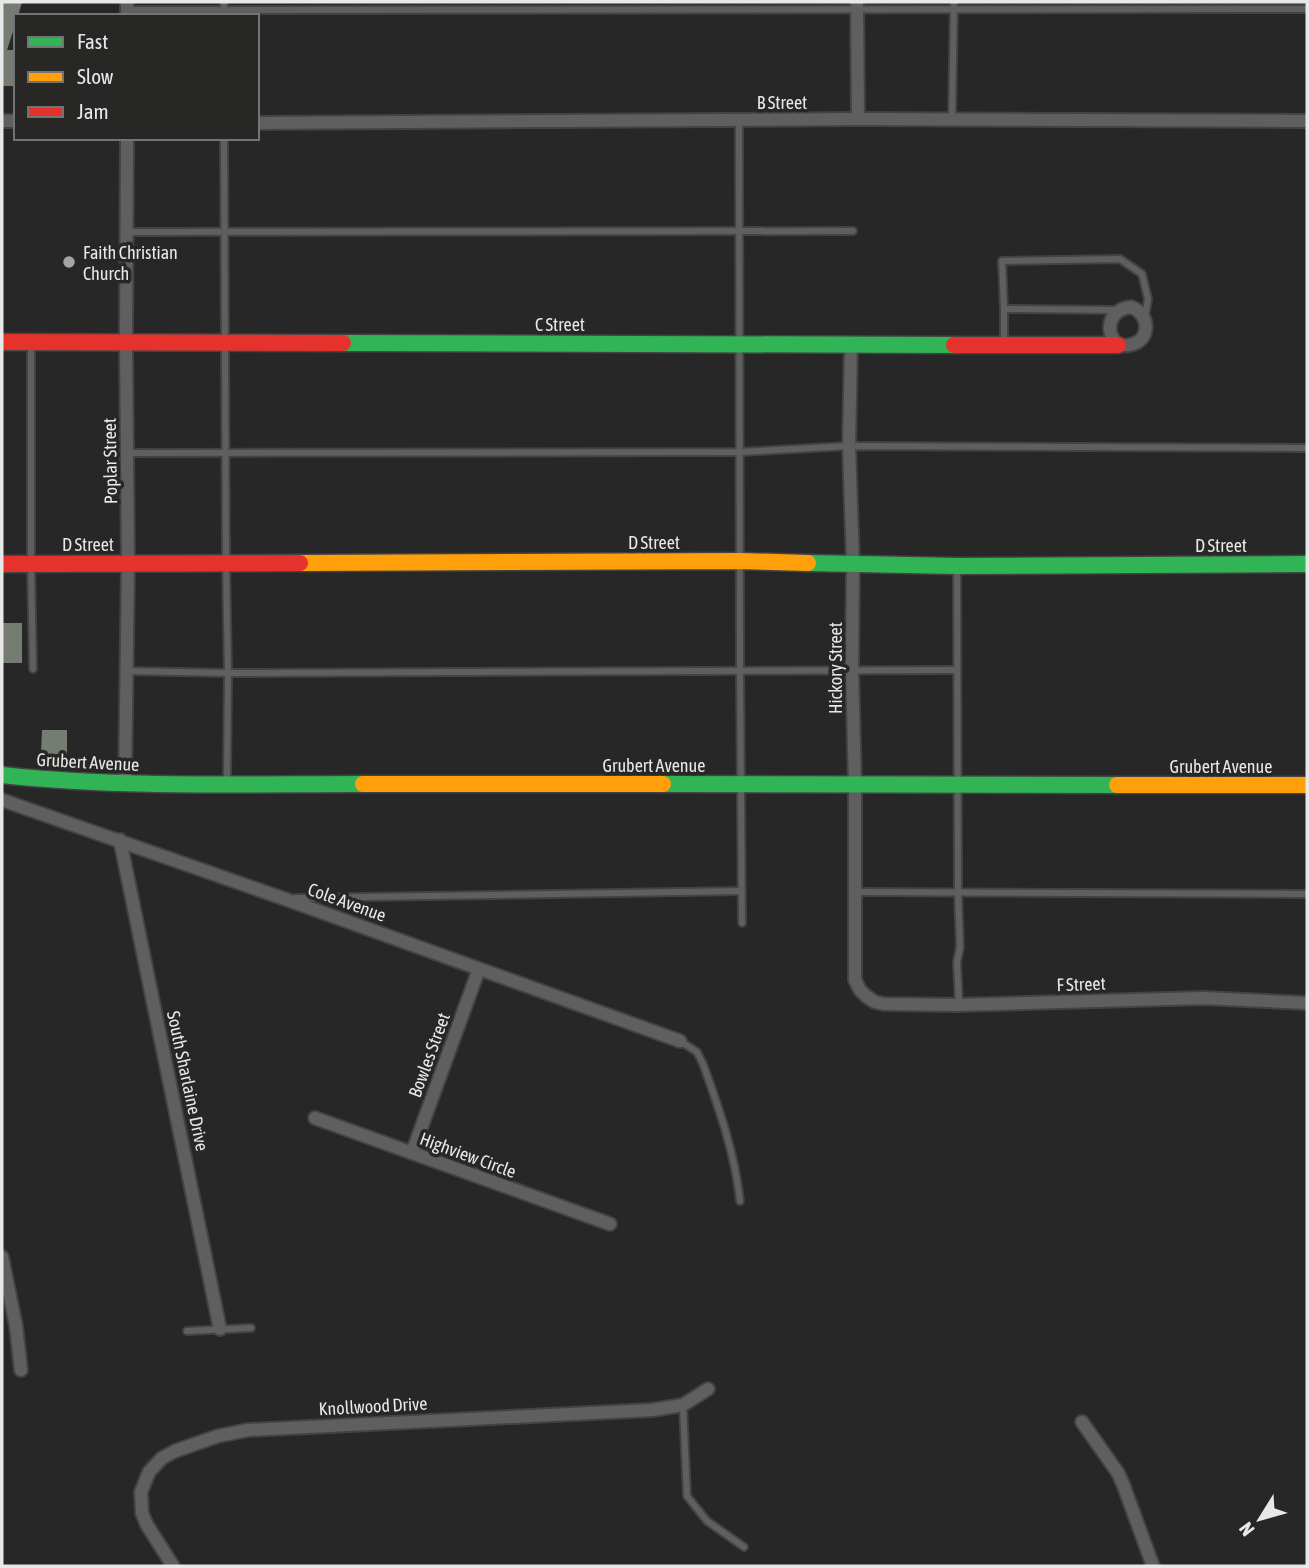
<svg xmlns="http://www.w3.org/2000/svg" width="1309" height="1568" viewBox="0 0 1309 1568" font-family="'Asap Condensed',sans-serif">
<rect width="100%" height="100%" fill="#272727"/>
<!-- building -->
<g fill="#757c71">
<polygon points="2,2 22,2 18,16 16,16 16,22 7,50 16,50 16,86 3,86"/>
<rect x="2" y="623" width="20" height="40"/>
<polygon points="42,730 67,730 67,754 41,754"/>
</g>
<g fill="none" stroke-linecap="round" stroke-linejoin="round">
<defs>
<g id="lane">
<polyline points="224,2 224,16"/>
<polyline points="127,10 1307,9"/>
<polyline points="952,119 954,2"/>
<polyline points="739,120 740,670 742,923"/>
<polyline points="224,138 226,563 228,673 227,780"/>
<polyline points="127,232 853,231"/>
<polyline points="1004,309 1004,342"/>
<polyline points="1117,310 1004,309 1002,261 1120,259 1142,274 1148,299 1145,317"/>
<polyline points="31,345 31,564 33,669"/>
<polyline points="127,453 740,452 849,446 1307,448"/>
<polyline points="957,570 958,893 960,947 957,962 959,1005"/>
<polyline points="127,671 228,673 957,670"/>
<polyline points="855,892 1307,894"/>
<polyline points="296,898 742,891"/>
<path d="M680,1041L697,1052L703,1064C719,1108 735,1154 740,1201"/>
<polyline points="187,1331 251,1328"/>
<polyline points="683,1405 687,1496 707,1521 744,1547"/>
</g>
<g id="street">
<polyline points="127,2 127,16"/>
<polyline points="857,2 858,119"/>
<polyline points="2,121 16,121"/>
<polyline points="257,123 858,119 1307,121"/>
<path d="M1131,307C1151,314 1151,342 1129,345C1127,346 1120,345 1118,345C1103,330 1110,309 1131,307Z"/>
<polyline points="851,344 849,446 853,565 852,669 855,785 855,980 860,990 866,996 875,1002 884,1004 959,1005 1203,998 1307,1003"/>
<polyline points="125,784 128,564 126,343 127,138"/>
<polyline points="2,800 285,899 680,1041"/>
<polyline points="120,840 220,1329"/>
<polyline points="315,1118 610,1224"/>
<polyline points="412,1153 479,969"/>
<polyline points="2,1257 16,1326 21,1370"/>
<polyline points="1082,1422 1118,1473 1123,1484 1153,1566"/>
<polyline points="173,1566 147,1525 142,1513 141,1492 149,1472 162,1458 175,1451 218,1436 248,1430 652,1410 683,1405 708,1389"/>
</g>
<g id="fast">
<polyline points="343,343 954,345"/>
<polyline points="808,563 957,566 1307,564"/>
<path d="M2,775C122,788 243,784 363,784"/>
<polyline points="663,784 1117,785"/>
</g>
<g id="slow">
<polyline points="300,563 741,561 808,563"/>
<polyline points="363,784 663,784"/>
<polyline points="1117,785 1307,785"/>
</g>
<g id="jam">
<polyline points="2,342 343,343"/>
<polyline points="954,345 1118,345"/>
<polyline points="2,564 300,563"/>
</g>
</defs>
<!-- lane casing -->
<use href="#lane" stroke="#434343" stroke-width="10"/>
<!-- street casing -->
<use href="#street" stroke="#434343" stroke-width="16"/>
<!-- fast casing -->
<use href="#fast" stroke="#434343" stroke-width="19"/>
<!-- slow casing -->
<use href="#slow" stroke="#434343" stroke-width="19"/>
<!-- jam casing -->
<use href="#jam" stroke="#434343" stroke-width="19"/>
<!-- lane -->
<use href="#lane" stroke="#5e5f5e" stroke-width="6"/>
<!-- street -->
<use href="#street" stroke="#5e5f5e" stroke-width="12"/>
<!-- fast -->
<use href="#fast" stroke="#30b455" stroke-width="16"/>
<!-- slow -->
<use href="#slow" stroke="#ff9f0a" stroke-width="16"/>
<!-- jam -->
<use href="#jam" stroke="#e5322d" stroke-width="16"/>
</g>
<!-- markers -->
<circle fill="#a4a4a4" stroke="#272826" stroke-width="2.5" cx="69" cy="262" r="7"/>
<g text-anchor="middle" dominant-baseline="central" stroke-width="7" stroke-linejoin="round" paint-order="stroke">
<!-- street labels -->
<g font-size="18" fill="#e7e8e7" stroke="#272826">
<text x="782" y="102">B Street</text>
<text x="560" y="324">C Street</text>
<text transform="translate(110 461) rotate(-91)">Poplar Street</text>
<text x="654" y="542">D Street</text>
<text x="88" y="544">D Street</text>
<text x="1221" y="545">D Street</text>
<text transform="translate(835 668) rotate(-90)">Hickory Street</text>
<text transform="translate(88 762) rotate(3)">Grubert Avenue</text>
<text x="654" y="765">Grubert Avenue</text>
<text x="1221" y="766">Grubert Avenue</text>
<text transform="translate(347 902) rotate(20)">Cole Avenue</text>
<text transform="translate(1081 984) rotate(-2)">F Street</text>
<text transform="translate(429 1055) rotate(-70)">Bowles Street</text>
<text transform="translate(188 1081) rotate(78)">South Sharlaine Drive</text>
<text transform="translate(468 1155) rotate(20)">Highview Circle</text>
<text transform="translate(373 1406) rotate(-3)">Knollwood Drive</text>
</g>
<!-- poi labels -->
<g font-size="18" fill="#e7e8e7" stroke="#272826" text-anchor="start">
<text x="83" y="252">Faith Christian<tspan x="83" dy="21">Church</tspan></text>
</g>
</g>
<!-- border -->
<rect width="1309" height="1568" fill="none" stroke="#e7e8e7" stroke-width="7"/>
<!-- legend -->
<rect x="14" y="14" width="245" height="126" fill="#272826" stroke="#747573" stroke-width="2"/>
<rect x="28" y="37" width="35" height="10" fill="#30b455" stroke="#747573" stroke-width="2"/>
<text x="77" y="49" font-size="21" fill="#e7e8e7">Fast</text>
<rect x="28" y="72" width="35" height="10" fill="#ff9f0a" stroke="#747573" stroke-width="2"/>
<text x="77" y="84" font-size="21" fill="#e7e8e7">Slow</text>
<rect x="28" y="107" width="35" height="10" fill="#e5322d" stroke="#747573" stroke-width="2"/>
<text x="77" y="119" font-size="21" fill="#e7e8e7">Jam</text>
<!-- north arrow -->
<g transform="translate(1260 1519) rotate(233)" stroke="#272826" stroke-width="5" paint-order="stroke">
<path d="M0-5L12 26L0 18L-12 26Z" fill="#e7e8e7"/>
<text y="-10" font-size="19" font-weight="bold" text-anchor="middle" fill="#e7e8e7">N</text>
</g>
</svg>
